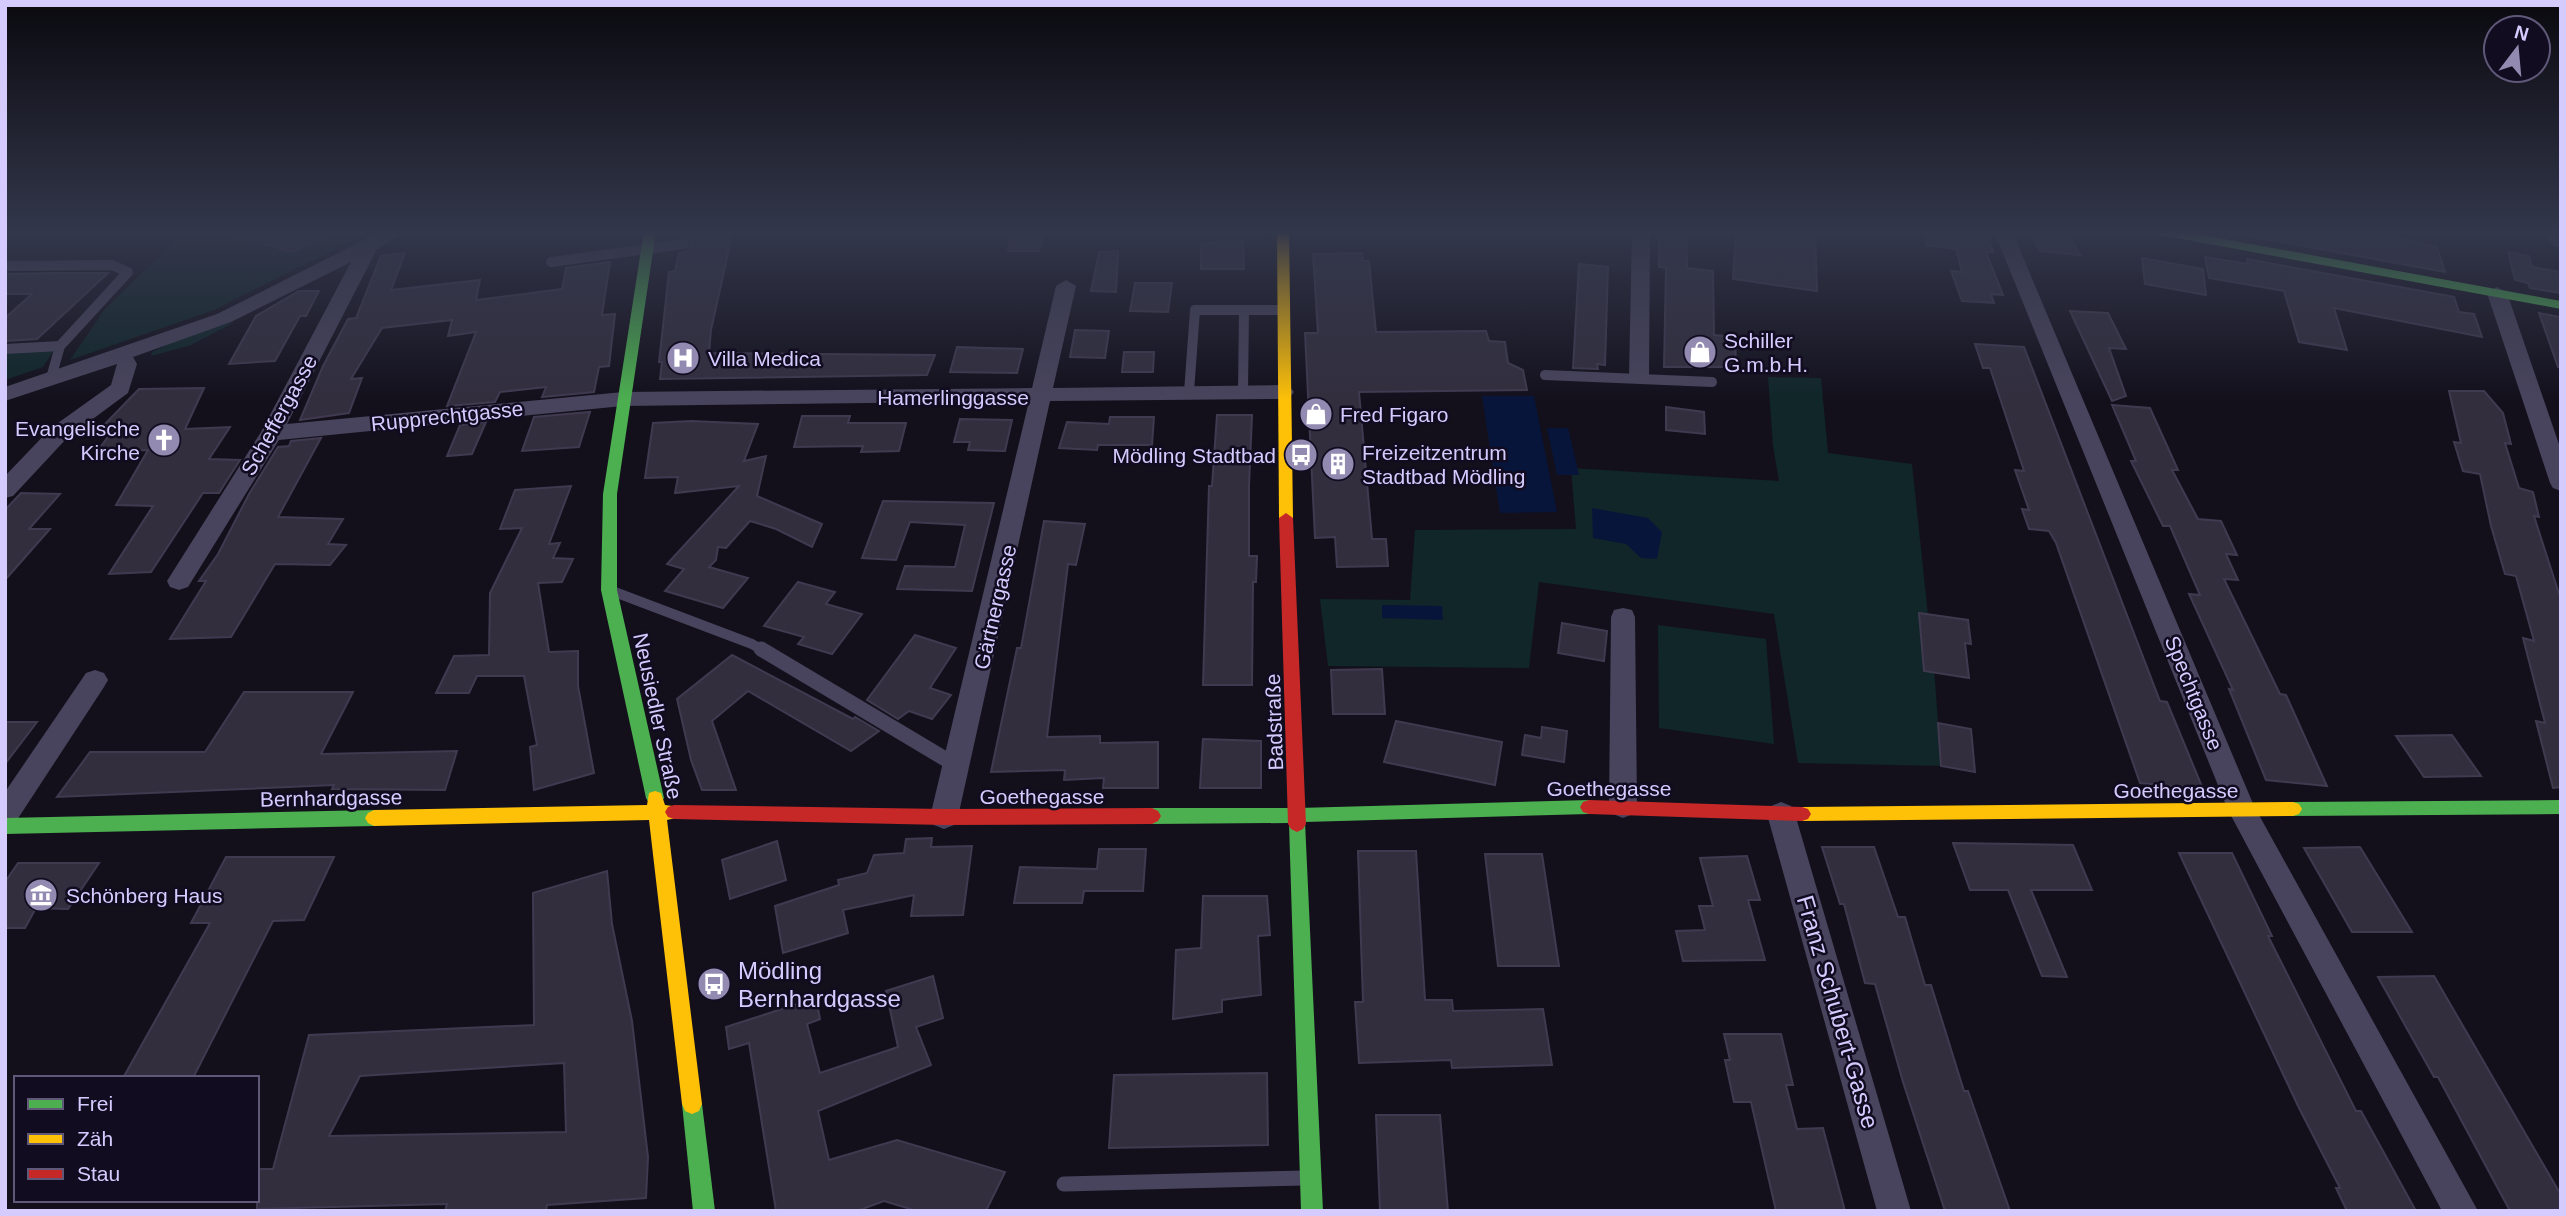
<svg xmlns="http://www.w3.org/2000/svg" width="2566" height="1216" viewBox="0 0 2566 1216" font-family="Helvetica,sans-serif">
<rect width="100%" height="100%" fill="#13101c"/>
<!-- green -->
<g fill="#102629">
<polygon points="185,231 371,231 214,310 70,360 105,309"/>
<path d="M235,322L191,345L151,356L152,352C178,339 206,327 235,322Z"/>
<polygon points="54,350 43,367 5,380 5,352"/>
<polygon points="1768,377 1821,378 1828,453 1912,464 1935,681 1941,766 1798,763 1774,614 1539,582 1529,668 1328,666 1320,599 1410,600 1415,530 1576,529 1571,468 1779,481 1773,446"/>
<polygon points="1658,625 1766,639 1774,744 1659,728"/>
</g>
<!-- water -->
<g fill="#08153b">
<polygon points="1482,396 1534,396 1557,512 1500,513"/>
<polygon points="1547,428 1568,428 1579,475 1557,475"/>
<polygon points="1592,508 1648,518 1662,532 1657,559 1641,558 1626,544 1593,538"/>
<polygon points="1382,605 1442,606 1443,620 1382,618"/>
</g>
<!-- building -->
<g fill="#322e3e" stroke="#403a50" stroke-width="2" fill-rule="evenodd">
<polygon points="239,231 339,231 292,252 238,237"/>
<polygon points="683,231 733,231 711,330 709,353 935,355 927,375 660,379 662,362 659,362 669,272 675,271 679,253 688,251 691,246 690,239 682,236"/>
<polygon points="1012,231 1045,231 1039,251 1008,251"/>
<polygon points="1659,231 1686,231 1687,268 1713,271 1714,335 1735,337 1736,367 1664,367 1666,268 1659,267"/>
<polygon points="1736,231 1815,231 1817,291 1733,279"/>
<polygon points="1926,231 1986,231 1993,252 1986,252 2003,295 1991,294 1994,303 1962,301 1951,271 1962,272 1956,249 1926,245"/>
<polygon points="2030,231 2066,231 2080,255 2040,251"/>
<polygon points="2242,231 2358,231 2424,243 2437,247 2445,272 2243,235"/>
<polygon points="1243,241 1244,269 1201,269 1201,243"/>
<polygon points="1118,251 1116,292 1091,291 1099,252"/>
<polygon points="2508,252 2529,256 2532,267 2561,272 2561,293 2530,288 2528,283 2515,280"/>
<polygon points="405,253 391,290 480,280 476,300 562,289 566,268 610,262 602,315 615,314 609,366 599,367 594,392 542,397 546,387 500,392 495,402 447,406 476,332 448,336 452,320 382,328 351,379 362,378 349,413 300,420 323,366 348,319 356,318 381,256"/>
<polygon points="1362,253 1363,261 1369,261 1376,332 1486,331 1489,341 1505,342 1508,363 1523,370 1527,390 1359,392 1372,539 1386,539 1388,566 1337,567 1335,537 1315,538 1305,333 1318,333 1313,254"/>
<polygon points="2205,257 2248,264 2247,259 2454,297 2459,312 2474,314 2482,337 2334,308 2347,350 2299,342 2284,291 2209,278"/>
<polygon points="2142,258 2203,269 2206,295 2145,284"/>
<polygon points="1579,264 1608,267 1605,365 1597,364 1598,369 1573,368"/>
<polygon points="55,273 108,273 37,339 5,341 5,318 32,294 5,294 5,274"/>
<polygon points="1135,283 1172,283 1168,312 1130,311"/>
<polygon points="299,291 319,291 306,316 300,316 275,361 229,364 256,316"/>
<polygon points="2070,311 2108,313 2126,349 2109,348 2126,396 2112,401"/>
<polygon points="2539,313 2561,317 2561,366 2558,367"/>
<polygon points="1075,330 1109,331 1105,358 1070,357"/>
<polygon points="1975,344 2024,347 2160,701 2167,702 2203,789 2140,783 2056,543 2049,531 2029,529 2022,509 2029,510 2015,470 2024,471 1990,368 1983,368"/>
<polygon points="957,347 988,348 1023,349 1017,373 950,372"/>
<polygon points="1124,352 1154,352 1153,372 1122,372"/>
<polygon points="204,388 185,429 230,427 209,459 240,460 219,493 203,493 151,572 109,574 153,506 116,505 148,450 96,453 116,426 103,426 139,389"/>
<polygon points="2449,391 2484,391 2503,413 2511,444 2505,443 2519,488 2533,492 2539,517 2534,516 2561,600 2561,787 2553,788 2536,721 2545,723 2523,638 2534,641 2516,576 2505,574 2491,526 2480,474 2463,471 2454,442 2461,443"/>
<polygon points="2112,405 2150,408 2178,470 2172,470 2198,519 2221,521 2237,555 2226,554 2238,580 2224,579 2280,694 2286,695 2327,786 2266,780 2229,689 2233,690 2189,594 2200,595 2170,526 2163,526 2131,461 2136,461"/>
<polygon points="1666,407 1704,412 1705,434 1666,430"/>
<polygon points="590,412 579,447 522,451 534,417"/>
<polygon points="1217,415 1252,415 1249,486 1249,556 1257,556 1256,582 1253,582 1252,685 1203,685 1209,486 1212,486"/>
<polygon points="802,416 850,416 848,423 906,423 899,451 861,452 863,446 794,447"/>
<polygon points="1110,417 1154,417 1152,445 1098,445 1097,450 1059,448 1067,422 1109,424"/>
<polygon points="960,419 1012,420 1005,451 968,450 970,442 954,442"/>
<polygon points="691,421 758,424 744,461 766,456 757,496 822,524 812,547 776,529 750,521 726,548 718,547 716,560 709,567 748,578 723,608 665,591 684,569 667,564 739,486 675,493 678,477 645,478 653,423"/>
<polygon points="486,422 472,454 447,456 460,425"/>
<polygon points="321,438 278,517 343,519 328,544 346,545 330,565 275,564 231,637 170,639 206,581 199,581 218,554 249,494 278,447 289,446 291,441"/>
<polygon points="571,486 549,544 560,543 553,558 573,559 562,582 538,583 549,652 578,651 578,686 594,773 534,790 530,747 537,745 524,676 477,676 469,693 436,693 454,656 489,655 490,593 522,528 500,529 515,490"/>
<polygon points="21,493 60,494 29,529 50,529 5,580 5,510"/>
<polygon points="883,501 994,503 972,591 897,589 905,566 955,567 965,525 910,522 896,560 862,558"/>
<polygon points="1044,521 1085,524 1076,565 1068,564 1047,737 1100,736 1100,743 1158,742 1158,788 1103,788 1104,778 1064,780 1065,770 991,772 1017,648 1021,648"/>
<polygon points="798,582 835,592 826,604 862,614 832,654 798,644 804,637 764,626"/>
<polygon points="1919,613 1968,620 1971,644 1965,643 1969,678 1924,671"/>
<polygon points="1562,623 1607,631 1604,661 1558,653"/>
<polygon points="915,635 956,648 930,688 951,695 932,719 909,711 898,719 867,700"/>
<polygon points="732,655 853,719 855,717 879,731 851,751 748,691 712,721 736,790 702,790 691,760 677,699"/>
<polygon points="1382,669 1385,714 1333,714 1331,670"/>
<polygon points="244,692 353,692 321,754 457,751 445,790 332,789 334,785 57,797 90,752 205,752"/>
<polygon points="1396,721 1502,742 1495,785 1384,762"/>
<polygon points="5,722 37,722 5,764"/>
<polygon points="1938,723 1971,729 1975,772 1941,766"/>
<polygon points="1542,727 1567,731 1564,762 1522,755 1525,735 1541,738"/>
<polygon points="2452,735 2481,776 2424,777 2396,736"/>
<polygon points="1203,739 1261,741 1261,788 1200,788"/>
<polygon points="932,838 931,847 972,846 963,915 911,916 914,895 843,910 848,933 783,953 775,906 839,885 838,880 867,873 874,855 904,853 906,839"/>
<polygon points="777,841 786,880 730,899 722,860"/>
<polygon points="1953,843 2073,845 2092,890 2031,890 2067,977 2042,976 2008,890 1970,890"/>
<polygon points="1822,847 1874,847 1898,917 1905,917 1925,985 1931,985 1964,1091 1968,1091 2010,1211 1945,1211 1903,1082 1875,984 1865,983 1844,904 1840,904"/>
<polygon points="2360,847 2387,891 2412,932 2352,932 2304,848"/>
<polygon points="1099,849 1146,849 1143,891 1084,891 1082,903 1014,903 1020,867 1097,869"/>
<polygon points="1358,851 1416,851 1425,1000 1452,1000 1453,1011 1543,1009 1552,1065 1452,1068 1451,1060 1359,1063 1355,1002 1363,1002"/>
<polygon points="2179,853 2232,853 2272,936 2268,936 2356,1111 2361,1111 2416,1211 2347,1211 2336,1188 2340,1188 2299,1108"/>
<polygon points="1485,854 1542,854 1559,966 1498,966"/>
<polygon points="1747,856 1760,900 1748,900 1765,960 1683,961 1676,931 1705,930 1699,906 1713,906 1700,858"/>
<polygon points="226,857 334,857 304,920 273,921 193,1078 123,1078 210,923 191,923"/>
<polygon points="18,863 99,863 68,909 36,908 25,928 5,928 5,882"/>
<path d="M607,871L612,924L632,1021L648,1157L646,1198L547,1205L546,1211H445L447,1204L257,1209V1169H273L309,1035L534,1025L533,893ZM564,1063L566,1132L329,1136L360,1076Z"/>
<polygon points="1203,896 1267,896 1270,935 1258,936 1261,995 1222,1000 1222,1012 1173,1019 1176,950 1201,948"/>
<polygon points="933,976 943,1018 916,1027 931,1065 818,1111 829,1160 897,1140 1005,1172 986,1211 917,1211 884,1201 857,1211 776,1211 749,1043 729,1049 726,1027 816,998 820,1019 807,1024 820,1073 898,1047 886,991"/>
<polygon points="2434,976 2561,1195 2561,1211 2510,1211 2438,1077 2434,1077 2378,977"/>
<polygon points="1724,1034 1781,1034 1793,1085 1786,1085 1797,1129 1823,1128 1845,1211 1776,1211 1751,1102 1734,1102 1725,1060 1730,1060"/>
<polygon points="1267,1073 1268,1145 1109,1148 1114,1075"/>
<polygon points="1376,1115 1440,1115 1448,1211 1380,1211"/>
</g>
<g fill="none" stroke-linecap="round" stroke-linejoin="round">
<!-- lane-far1 -->
<g stroke="#48445d" stroke-width="10">
<polyline points="551,262 684,244"/>
<polyline points="5,266 112,265 128,272 60,346 51,378"/>
<polyline points="5,349 60,346"/>
<polyline points="1545,375 1712,382"/>
<polyline points="1189,392 1195,310 1283,310"/>
<polyline points="1243,392 1244,310"/>
<polyline points="612,591 752,644 764,651"/>
</g>
<!-- lane -->
<g stroke="#48445d" stroke-width="15">
<polyline points="761,649 957,766"/>
<polyline points="1064,1184 1305,1178"/>
</g>
<!-- street -->
<g fill="#48445d" fill-rule="evenodd">
<polygon points="382,231 406,231 377,249 287,424 623,392 1032,388 1056,286 1066,280 1076,286 1053,388 1283,385 1290,387 1294,392 1290,397 1283,399 1050,401 958,817 954,825 944,829 934,825 930,817 1029,401 623,406 279,440 188,587 179,590 170,587 167,581 261,432 351,262 231,322 133,357 137,364 128,393 67,438 13,496 5,498 5,476 51,428 111,385 117,364 5,401 5,387 217,314"/>
<polygon points="1632,231 1650,231 1649,377 1646,382 1632,382 1629,377"/>
<polygon points="1994,231 2012,231 2254,806 2478,1211 2442,1211 2228,810"/>
<polygon points="2539,231 2559,231 2561,248 2554,246"/>
<polygon points="2497,287 2507,293 2561,450 2561,491 2553,488 2550,483 2487,293"/>
<polygon points="1623,608 1632,610 1635,617 1637,806 1633,814 1623,818 1613,814 1609,806 1611,617 1614,610"/>
<polygon points="95,670 104,673 108,680 104,687 15,823 5,827 5,792 86,673"/>
<polygon points="1781,802 1791,806 1795,814 1911,1211 1877,1211 1767,814 1771,806"/>
</g>
<!-- fast -->
<g fill="#4caf50" fill-rule="evenodd">
<polygon points="644,231 656,231 617,494 617,590 664,798 661,803 655,805 649,803 646,798 601,590 603,494"/>
<polygon points="2155,231 2181,231 2561,301 2561,309 2161,235"/>
<polygon points="1589,800 1595,802 1598,807 1595,812 1589,814 1305,822 1323,1211 1301,1211 1289,823 1152,824 1146,821 1143,816 1146,811 1152,808 1298,808"/>
<polygon points="2561,800 2561,814 2293,816 2287,814 2284,809 2287,804 2293,802"/>
<polygon points="374,810 380,813 383,818 380,823 374,826 5,834 5,818"/>
<polygon points="692,1094 699,1097 702,1104 715,1211 693,1211 682,1104 685,1097"/>
</g>
<!-- slow -->
<g fill="#ffc107" fill-rule="evenodd">
<polygon points="1277,231 1289,231 1293,518 1286,523 1279,518"/>
<polygon points="655,791 661,793 665,805 680,807 683,812 680,817 667,820 702,1104 699,1111 692,1114 685,1111 682,1104 649,820 374,826 368,823 365,818 368,813 374,810 647,805 649,793"/>
<polygon points="2293,802 2299,804 2302,809 2299,814 2293,816 1802,821 1796,819 1793,814 1796,809 1802,807"/>
</g>
<!-- jam -->
<g fill="#c62828" fill-rule="evenodd">
<polygon points="1286,513 1293,518 1306,824 1303,829 1297,832 1291,829 1288,824 1279,518"/>
<polygon points="1589,800 1802,807 1808,809 1811,814 1808,819 1802,821 1589,814 1583,812 1580,807 1583,802"/>
<polygon points="674,805 944,809 1152,808 1158,811 1161,816 1158,821 1152,824 944,825 674,819 668,817 665,812 668,807"/>
</g>
</g>
<!-- sky -->
<linearGradient id="sky" x2="0" y2="1"><stop stop-color="#0a090f"/><stop offset="0.58" stop-color="#33374b"/><stop offset="1" stop-color="#33374b" stop-opacity="0"/></linearGradient>
<rect width="2566" height="401" fill="url(#sky)"/>
<!-- icons -->
<defs>
<symbol id="shop-disc" viewBox="-11 -11 22 22"><circle r="9.5" fill="#928ab0" stroke="#110c20"/><path d="M-5-2.5h2.3a2.7 3.5 0 0 1 5.4 0H5L5.5 6h-11ZM-1.5-2.5h3a1.5 2.3 0 0 0-3 0Z" fill="#fff"/></symbol>
<symbol id="hospital-disc" viewBox="-11 -11 22 22"><circle r="9.5" fill="#928ab0" stroke="#110c20"/><path d="M-5-5h3v3.5h4V-5h3V5h-3V1.5h-4V5h-3Z" fill="#fff"/></symbol>
<symbol id="church-disc" viewBox="-11 -11 22 22"><circle r="9.5" fill="#928ab0" stroke="#110c20"/><path d="M-1.2-6h2.4v3.5h3.3v2.4h-3.3V6h-2.4V-.1h-3.3v-2.4h3.3Z" fill="#fff"/></symbol>
<symbol id="bus-disc" viewBox="-11 -11 22 22"><circle r="9.5" fill="#928ab0" stroke="#110c20"/><path d="M-5-6H5V4H4V6H2V4H-2V6H-4V4H-5ZM-3.5-4V0h7V-4ZM-3.5 1.2v1.5H-2V1.2ZM2 1.2v1.5H3.5V1.2Z" fill="#fff"/></symbol>
<symbol id="building-disc" viewBox="-11 -11 22 22"><circle r="9.5" fill="#928ab0" stroke="#110c20"/><path d="M-4-6H4V6H1V3H-1V6H-4ZM-2.5-4.3h1.7v1.8h-1.7ZM.8-4.3h1.7v1.8H.8ZM-2.5-1h1.7V.8h-1.7ZM.8-1h1.7V.8H.8Z" fill="#fff"/></symbol>
<symbol id="museum-disc" viewBox="-11 -11 22 22"><circle r="9.5" fill="#928ab0" stroke="#110c20"/><path d="M0-6L6-3V-2H-6V-3ZM-5-1h2V3h-2ZM-1-1h2V3h-2ZM3-1h2V3H3ZM-6 4H6V6H-6Z" fill="#fff"/></symbol>
</defs>
<g fill-rule="evenodd">
<use href="#shop-disc" x="1681" y="333" width="38" height="38"/>
<use href="#hospital-disc" x="664" y="339" width="38" height="38"/>
<use href="#shop-disc" x="1297" y="395" width="38" height="38"/>
<use href="#church-disc" x="145" y="421" width="38" height="38"/>
<use href="#bus-disc" x="1282" y="436" width="38" height="38"/>
<use href="#building-disc" x="1319" y="445" width="38" height="38"/>
<use href="#museum-disc" x="22" y="876" width="38" height="38"/>
<use href="#bus-disc" x="695" y="965" width="38" height="38"/>
</g>
<g text-anchor="middle" dominant-baseline="central" stroke-width="5" stroke-linejoin="round" paint-order="stroke">
<!-- poi labels -->
<g font-size="21" fill="#d6cbff" stroke="#110c20" text-anchor="start">
<text x="1724" y="340">Schiller<tspan x="1724" dy="24">G.m.b.H.</tspan></text>
<text x="708" y="358">Villa Medica</text>
<text x="1340" y="414">Fred Figaro</text>
<text x="140" y="428" text-anchor="end">Evangelische<tspan x="140" dy="24">Kirche</tspan></text>
<text x="1362" y="452">Freizeitzentrum<tspan x="1362" dy="24">Stadtbad Mödling</tspan></text>
<text x="1276" y="455" text-anchor="end">Mödling Stadtbad</text>
<text x="66" y="895">Schönberg Haus</text>
</g>
<!-- street labels -->
<g font-size="21" fill="#d6cbff" stroke="#110c20">
<text x="953" y="397">Hamerlinggasse</text>
<text transform="translate(279 415) rotate(-61)">Scheffergasse</text>
<text transform="translate(447 416) rotate(-6)">Rupprechtgasse</text>
<text transform="translate(995 607) rotate(-77)">Gärtnergasse</text>
<text transform="translate(2194 693) rotate(68)">Spechtgasse</text>
<text transform="translate(658 716) rotate(78)">Neusiedler Straße</text>
<text transform="translate(1274 722) rotate(-92)">Badstraße</text>
<text x="1609" y="788">Goethegasse</text>
<text x="2176" y="790">Goethegasse</text>
<text x="1042" y="796">Goethegasse</text>
<text transform="translate(331 798) rotate(-1)">Bernhardgasse</text>
</g>
<!-- near-poi labels -->
<g font-size="24" fill="#d6cbff" stroke="#110c20" text-anchor="start">
<text x="738" y="970">Mödling<tspan x="738" dy="28">Bernhardgasse</tspan></text>
</g>
<!-- near-street labels -->
<g font-size="24" fill="#d6cbff" stroke="#110c20">
<text transform="translate(1838 1012) rotate(74)">Franz Schubert-Gasse</text>
</g>
</g>
<!-- border -->
<rect width="2566" height="1216" fill="none" stroke="#d6cbff" stroke-width="14"/>
<!-- legend -->
<rect x="14" y="1076" width="245" height="126" fill="#110c20" stroke="#605879" stroke-width="2"/>
<rect x="28" y="1099" width="35" height="10" fill="#4caf50" stroke="#605879" stroke-width="2"/>
<text x="77" y="1111" font-size="21" fill="#d6cbff">Frei</text>
<rect x="28" y="1134" width="35" height="10" fill="#ffc107" stroke="#605879" stroke-width="2"/>
<text x="77" y="1146" font-size="21" fill="#d6cbff">Zäh</text>
<rect x="28" y="1169" width="35" height="10" fill="#c62828" stroke="#605879" stroke-width="2"/>
<text x="77" y="1181" font-size="21" fill="#d6cbff">Stau</text>
<!-- north arrow -->
<g transform="translate(2517 49) rotate(16)"><circle r="33" fill="#110c20" stroke="#605879" stroke-width="2"/>
<path d="M0-5L12 26L0 18L-12 26Z" fill="#928ab0"/>
<text y="-10" font-size="19" font-weight="bold" text-anchor="middle" fill="#d6cbff">N</text>
</g>
</svg>
